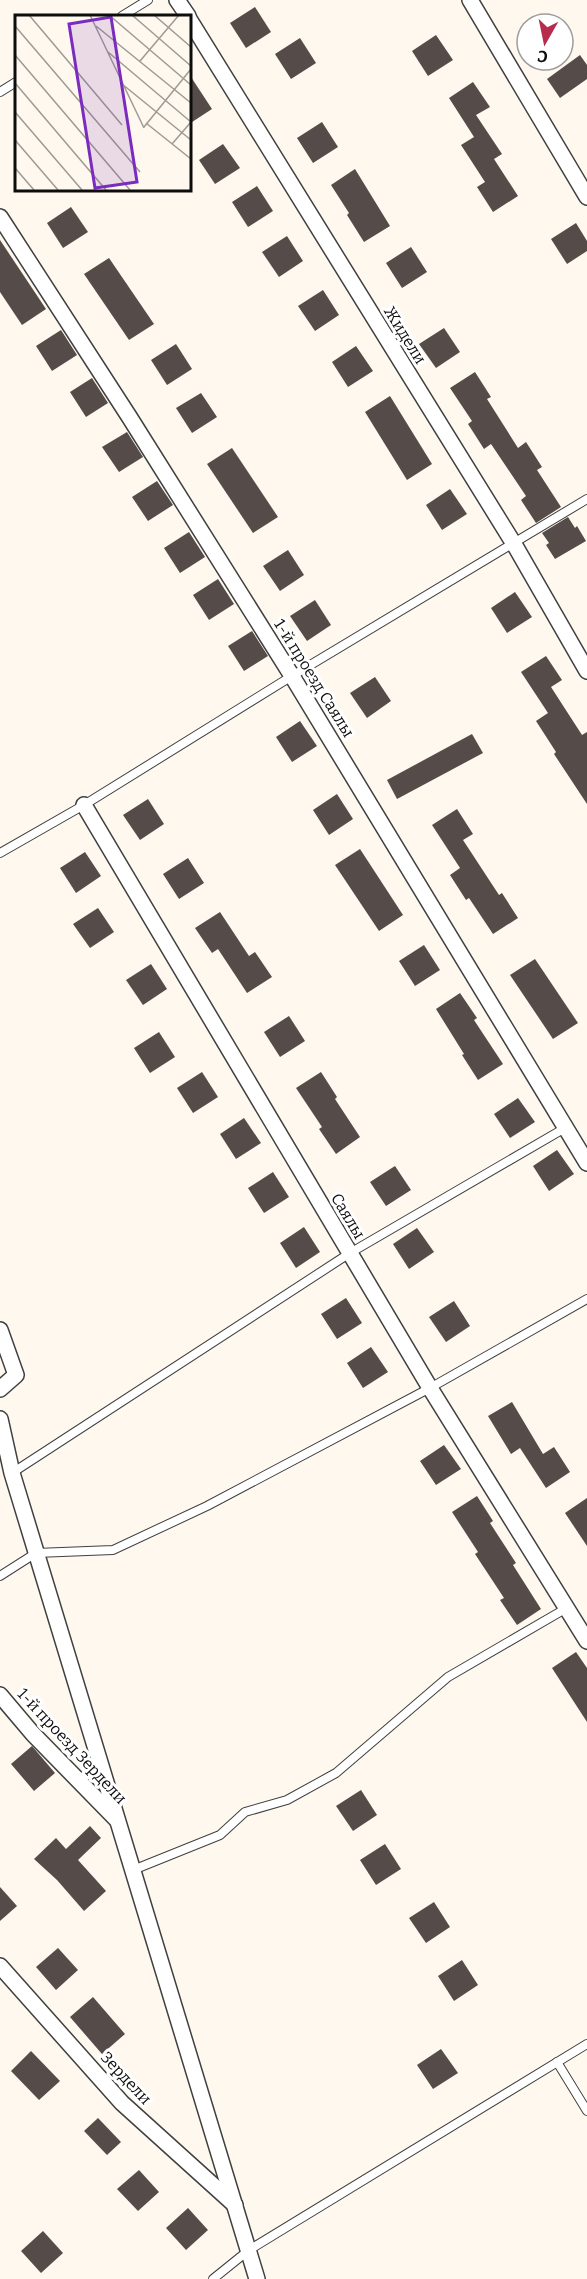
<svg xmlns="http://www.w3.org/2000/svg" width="587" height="2279" viewBox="0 0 587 2279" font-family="Bitter,serif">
<rect width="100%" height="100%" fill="#fef8ee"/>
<!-- building -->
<g fill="#554c4a">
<polygon points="255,7 271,32 246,48 230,23"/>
<polygon points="436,35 453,60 428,76 412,51"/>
<polygon points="300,38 316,63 291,79 275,54"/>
<polygon points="580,55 587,65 587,79 560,98 547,79"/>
<polygon points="189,74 212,109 189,124"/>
<polygon points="473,82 490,107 476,115 502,154 494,159 518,196 493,212 477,187 485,182 461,145 474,137 449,98"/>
<polygon points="322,122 338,147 313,163 297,138"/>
<polygon points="223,144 240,168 215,184 199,160"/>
<polygon points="355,169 390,226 364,242 347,215 349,213 331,185"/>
<polygon points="257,186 273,211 248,227 232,202"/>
<polygon points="71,207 88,232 63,248 47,223"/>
<polygon points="576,223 587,241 587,251 567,264 551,239"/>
<polygon points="287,236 303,261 279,277 262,252"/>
<polygon points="0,240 46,309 22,325 0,292"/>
<polygon points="411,247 427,272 402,288 386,263"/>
<polygon points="109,258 154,324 129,340 84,274"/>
<polygon points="323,290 339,315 315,331 298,306"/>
<polygon points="444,328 460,352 436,368 419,344"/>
<polygon points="61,330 77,355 52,371 36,346"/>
<polygon points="176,344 192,369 167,385 151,360"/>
<polygon points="356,346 373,371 348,387 332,362"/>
<polygon points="475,372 491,397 487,399 518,448 526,442 542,467 537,470 561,507 536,523 521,500 526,496 491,444 484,449 468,424 472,421 450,388"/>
<polygon points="92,378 108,403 86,417 70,392"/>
<polygon points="201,393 217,417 192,433 176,408"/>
<polygon points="390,396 432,464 407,480 365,412"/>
<polygon points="127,432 143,457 119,472 102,447"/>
<polygon points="232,448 278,517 253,533 207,464"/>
<polygon points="157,481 173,505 148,521 132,497"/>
<polygon points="450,489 467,514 442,530 426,505"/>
<polygon points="568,517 575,528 577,526 586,541 555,559 546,545 549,543 542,533"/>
<polygon points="189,532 205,557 180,573 164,548"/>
<polygon points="288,550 304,575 280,591 263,566"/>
<polygon points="218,579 234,604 209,620 193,595"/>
<polygon points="515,592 532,617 507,633 491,608"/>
<polygon points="315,600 331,625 307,641 290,616"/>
<polygon points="252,631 268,656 244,671 228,646"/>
<polygon points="546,656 562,680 551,687 582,735 587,732 587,804 554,754 556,752 536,721 548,713 521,672"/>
<polygon points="375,677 391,701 367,718 350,693"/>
<polygon points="300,721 317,746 292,762 276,737"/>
<polygon points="472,734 483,753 397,799 387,780"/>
<polygon points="337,794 353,819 329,835 313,810"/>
<polygon points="148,799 164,824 140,840 123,815"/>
<polygon points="457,809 473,834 463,840 499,895 502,893 518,918 493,934 469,898 466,900 450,875 460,868 432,825"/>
<polygon points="360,849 403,915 379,931 335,865"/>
<polygon points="85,852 101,876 76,893 60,868"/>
<polygon points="188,858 204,883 179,899 163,874"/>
<polygon points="98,908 114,932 90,948 73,924"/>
<polygon points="220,912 249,956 255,952 272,977 247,993 218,949 212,953 195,928"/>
<polygon points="424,945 440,970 415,986 399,961"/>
<polygon points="535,959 578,1023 553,1039 510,975"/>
<polygon points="151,964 167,989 143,1005 126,980"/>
<polygon points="460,993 477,1018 474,1020 503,1064 478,1080 462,1055 464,1054 436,1009"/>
<polygon points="289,1016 305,1041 280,1057 264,1032"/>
<polygon points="159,1032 175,1057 150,1073 134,1048"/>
<polygon points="202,1072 218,1097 193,1113 177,1088"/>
<polygon points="321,1072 337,1097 335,1099 360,1137 336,1154 319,1129 322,1127 296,1088"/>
<polygon points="518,1098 535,1122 510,1138 494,1114"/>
<polygon points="244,1118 261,1143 236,1159 220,1134"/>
<polygon points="557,1150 574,1174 549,1191 533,1166"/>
<polygon points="395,1166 411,1190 386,1206 370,1182"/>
<polygon points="273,1172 289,1197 264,1213 248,1188"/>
<polygon points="304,1227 320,1252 296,1268 280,1243"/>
<polygon points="417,1228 434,1252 409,1269 393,1244"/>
<polygon points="346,1298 362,1323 337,1339 321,1314"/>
<polygon points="454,1301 470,1326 446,1342 429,1317"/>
<polygon points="371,1347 388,1372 363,1388 347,1363"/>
<polygon points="512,1402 543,1454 554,1447 570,1472 546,1488 520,1448 511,1454 488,1416"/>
<polygon points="444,1445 461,1469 436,1485 420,1461"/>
<polygon points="477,1496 493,1521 490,1523 516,1563 513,1565 541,1609 517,1625 500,1600 504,1598 475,1554 478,1552 452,1512"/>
<polygon points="587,1498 587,1546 565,1513"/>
<polygon points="576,1652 587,1668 587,1722 552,1668"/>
<polygon points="32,1746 55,1773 34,1791 11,1764"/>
<polygon points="361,1790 377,1815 353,1831 336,1806"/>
<polygon points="90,1826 101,1838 78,1860 106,1891 84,1911 57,1880 34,1859 56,1838 66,1849"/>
<polygon points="385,1844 401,1869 376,1885 360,1860"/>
<polygon points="0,1887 17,1906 0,1921"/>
<polygon points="434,1902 450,1927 426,1943 409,1918"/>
<polygon points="58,1948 78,1970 56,1990 36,1967"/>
<polygon points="462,1960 478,1985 454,2001 438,1976"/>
<polygon points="93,1997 125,2034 102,2054 70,2017"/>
<polygon points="441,2049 458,2073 433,2089 417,2065"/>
<polygon points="31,2051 60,2081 39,2100 11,2071"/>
<polygon points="98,2118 121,2142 107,2155 84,2131"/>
<polygon points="139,2170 159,2192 138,2211 117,2189"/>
<polygon points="188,2208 208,2230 186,2250 166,2228"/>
<polygon points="43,2231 63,2253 41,2273 21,2251"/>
</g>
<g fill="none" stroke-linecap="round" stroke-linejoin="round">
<defs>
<g id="lane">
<polyline points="122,16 148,0"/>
<polyline points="0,92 16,82"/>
<polyline points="0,853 84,805 292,676 587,499"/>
<polyline points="12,1473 350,1253 565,1128"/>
<polyline points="0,1576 36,1553 113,1550 207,1506 430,1388 587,1299"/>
<polyline points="133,1870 220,1835 245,1812 287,1800 336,1773 448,1677 565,1609"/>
<polyline points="557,2062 587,2111"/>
<polyline points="213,2279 249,2250 587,2044"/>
</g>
<g id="street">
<polyline points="177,0 188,16"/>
<polyline points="470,0 587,197"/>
<polyline points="189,19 514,544 587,671"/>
<polyline points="0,217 130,418 292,676 587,1163"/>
<polyline points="84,805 430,1388 587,1641"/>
<polyline points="0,1330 16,1375 0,1389"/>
<polyline points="0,1419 12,1473 257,2279"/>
<polyline points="0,1695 33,1734 117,1820"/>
<polyline points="0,1966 122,2103 235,2205"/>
</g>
</defs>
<!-- lane casing -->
<use href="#lane" stroke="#404040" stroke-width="10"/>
<!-- street casing -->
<use href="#street" stroke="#404040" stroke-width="18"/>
<!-- lane -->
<use href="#lane" stroke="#fff" stroke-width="8"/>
<!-- street -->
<use href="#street" stroke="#fff" stroke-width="15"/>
</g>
<g text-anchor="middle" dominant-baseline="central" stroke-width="6" stroke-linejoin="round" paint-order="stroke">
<!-- street labels -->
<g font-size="16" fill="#0d0d0d" stroke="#fff">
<text transform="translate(405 335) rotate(58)">Жидели</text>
<text transform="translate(314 678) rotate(58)">1-й проезд Саялы</text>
<text transform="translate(348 1216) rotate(59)">Саялы</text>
<text transform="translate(72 1746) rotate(47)">1-й проезд Зердели</text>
<text transform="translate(126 2078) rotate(47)">Зердели</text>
</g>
</g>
<!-- overview -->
<g transform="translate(15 15)">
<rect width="176" height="176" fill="#fef8ee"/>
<path fill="none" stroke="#9e9a94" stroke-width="1.5" d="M14,0L107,110M75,0L129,113M94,0L176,70M117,0L176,51M139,0L176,32M0,11L125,157M81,11L176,88M93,37L176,107L157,129M0,40L115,175M125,46L164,0M0,68L91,175M107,69L176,125M0,97L67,175M131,108L176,144M129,112L176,54M0,125L43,175M0,153L19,175"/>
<path fill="#7b2cbf" fill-opacity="0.15" stroke="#7b2cbf" stroke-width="3" d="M96,2L122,167L80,173L54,9Z"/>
<rect width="176" height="176" fill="none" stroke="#0d0d0d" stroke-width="3"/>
</g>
<!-- north arrow -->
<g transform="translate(545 42) rotate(189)"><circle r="28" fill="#ffffff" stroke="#9e9e9e" stroke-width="1.5"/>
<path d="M0-4.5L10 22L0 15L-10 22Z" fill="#b62c4d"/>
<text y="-9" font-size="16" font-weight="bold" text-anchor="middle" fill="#0d0d0d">С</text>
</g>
</svg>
